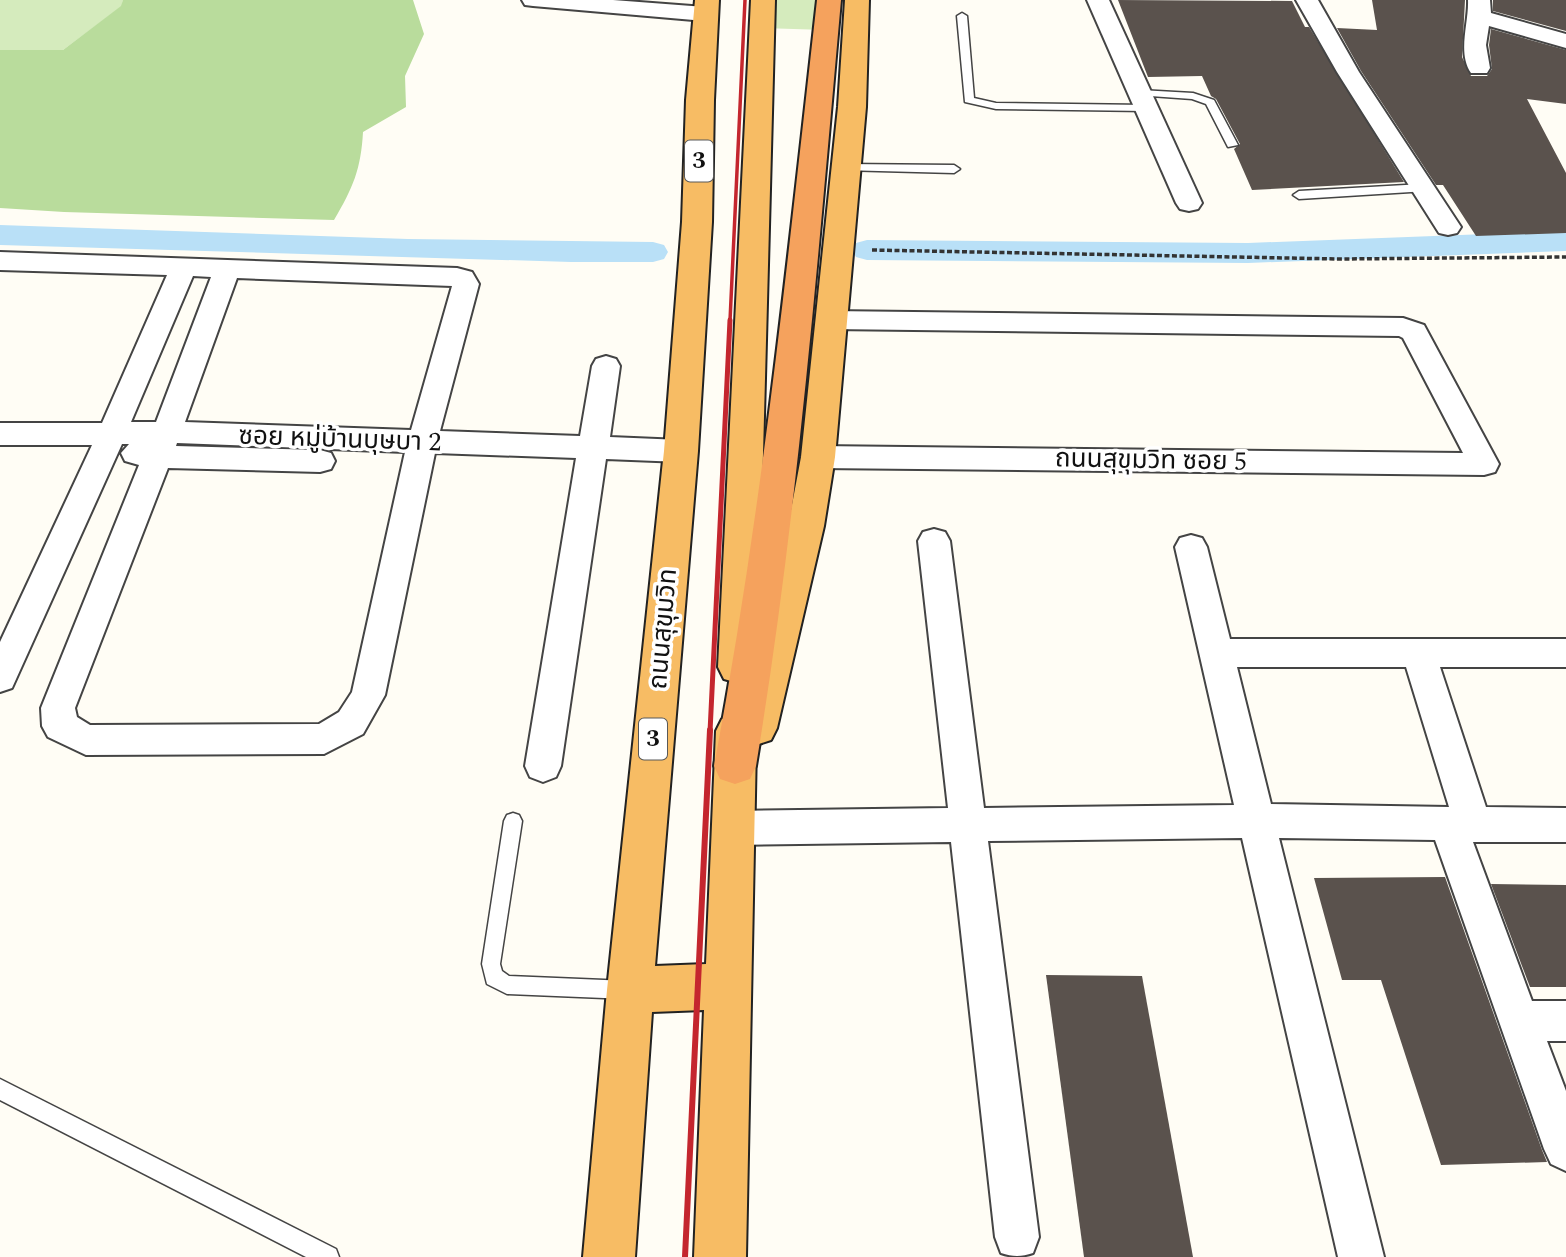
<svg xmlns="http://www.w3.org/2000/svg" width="1566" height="1257" viewBox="0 0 1566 1257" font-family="Spectral,'Noto Sans Thai',serif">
<rect width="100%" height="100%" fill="#fffdf5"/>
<!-- green -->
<g fill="#d5ebbd">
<polygon points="0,0 123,0 122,6 63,50 0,50"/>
<polygon points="763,0 829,0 825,30 762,28"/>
</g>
<!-- forest -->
<path fill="#b9dc9c" d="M123,0H413L424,34L405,76L406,107L363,132C361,169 353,188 334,220L64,212L0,208V50H63L121,6Z"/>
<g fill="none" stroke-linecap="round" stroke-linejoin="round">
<!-- canal -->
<g fill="#b9e0f7" fill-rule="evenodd">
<polygon points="0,225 408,239 653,242 664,245 668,252 664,259 653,262 571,262 0,245"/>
<polygon points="1566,231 1566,251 1248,263 867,260 856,257 852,250 856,243 867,240 1248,243"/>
</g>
</g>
<!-- building -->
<g fill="#5a524d">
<polygon points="1118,0 1292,1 1305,27 1309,27 1404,182 1252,190 1234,149 1240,144 1216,99 1211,96 1202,76 1148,77"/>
<polygon points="1372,0 1465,0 1462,57 1471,76 1487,76 1492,69 1489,45 1491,29 1566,50 1566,104 1527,99 1566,173 1566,233 1476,236 1443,185 1436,185 1361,71 1337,28 1377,30"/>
<polygon points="1493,0 1566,0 1566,31 1493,11"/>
<polygon points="1445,877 1542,1150 1547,1162 1441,1165 1381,980 1342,980 1314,878"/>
<polygon points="1491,884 1566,885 1566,987 1530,987"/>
<polygon points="1046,975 1142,976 1193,1257 1084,1257"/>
</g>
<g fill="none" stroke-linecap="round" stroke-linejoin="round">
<defs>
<g id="service">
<polygon points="962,13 967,16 974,98 996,103 1146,105 1152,108 1146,111 996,109 965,102 957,16"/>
<polygon points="1140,90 1193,93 1214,100 1238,145 1228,147 1206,104 1192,99 1136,95 1136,91"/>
<polygon points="845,164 954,165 960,169 954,173 841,170 841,166"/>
<polygon points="1423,184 1427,185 1427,191 1299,199 1293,195 1299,191"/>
<polygon points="513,813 519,815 522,821 500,964 502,971 509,976 628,981 635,983 637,990 635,997 628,999 507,994 487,984 482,964 504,821 507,815"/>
<polygon points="0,1079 336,1249 339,1257 306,1257 0,1100"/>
</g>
<g id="minor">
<polygon points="522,0 613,0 705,7 713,9 716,14 713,19 705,21 533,6 525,5"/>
<polygon points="1087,0 1109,0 1202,203 1198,209 1189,211 1180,209 1176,203"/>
<polygon points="1296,0 1318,0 1359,72 1461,227 1457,233 1448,235 1439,233 1337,72"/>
<path d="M1468,0H1490L1491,13L1566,34V48L1489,26L1486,45L1490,68L1487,73H1471C1457,53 1469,23 1468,0Z"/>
<path d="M0,252L457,268L472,272L479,284L440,431L580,436L592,366L596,359L606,356L616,359L620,366L610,437L681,440L692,443L696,451L692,459L681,462L606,459L561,766L556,777L543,782L530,777L525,766L576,458L435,453L385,695L363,734L324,754L86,755L48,737L42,726L41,708L139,465L125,461L121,453L129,444H122L12,688L0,692V642L92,445H0V423H102L167,275L0,270ZM193,276L211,277L156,422H131ZM237,278L452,286L411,430L185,422ZM177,443L405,452L352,692L339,712L319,724L90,725L77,717L75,708L168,468L320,472L331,469L335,461L331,453L320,450L176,446Z"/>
<polygon points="830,311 1403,318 1424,325 1499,464 1495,472 1484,475 818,468 807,465 803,457 807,449 818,446 1463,453 1403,338 1399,336 830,329 820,327 816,320 820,313"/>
<path d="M934,529L945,532L950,541L984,808L1234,805L1175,547L1180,538L1191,535L1202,538L1207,547L1230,639H1566V667H1440L1486,807L1566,808V842H1473L1532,1001H1566V1041H1547L1566,1091V1171L1551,1164L1544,1149L1435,840L1279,838L1384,1257H1338L1242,838L988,841L1039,1237L1033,1253C1021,1257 1013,1257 1001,1253L995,1237L951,842L734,845L721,840L716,828L721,816L734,811L948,808L918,541L923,532ZM1237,667H1406L1449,807L1271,804Z"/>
</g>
<polygon id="trunk" points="695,0 719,0 714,100 712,222 698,451 655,966 706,964 716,731 722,719 736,713 740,715 749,680 738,683 724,679 718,667 751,0 775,0 758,643 788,526 801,457 838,107 845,0 869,0 866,107 835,457 824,526 777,728 771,740 756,745 746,1257 694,1257 704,1010 652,1012 635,1257 583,1257 607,990 664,451 682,222 686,100"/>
<path id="motorway" d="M817,0H841C818,256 798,512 756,766L750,779L735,784L720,779L714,766C762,513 788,256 817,0Z"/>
</defs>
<!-- service casing -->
<use href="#service" stroke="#444" stroke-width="3"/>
<!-- minor casing -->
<use href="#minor" stroke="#444" stroke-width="4"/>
<!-- trunk casing -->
<use href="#trunk" stroke="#222" stroke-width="4"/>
<!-- motorway casing -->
<use href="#motorway" stroke="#222" stroke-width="4"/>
<!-- path -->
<polyline stroke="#333" stroke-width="3.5" stroke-dasharray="5 2.5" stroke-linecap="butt" points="872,250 1339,259 1566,257"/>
<!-- service -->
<use href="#service" fill="#fff" fill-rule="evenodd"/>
<!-- minor -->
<use href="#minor" fill="#fff" fill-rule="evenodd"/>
<!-- trunk -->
<use href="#trunk" fill="#f7bc64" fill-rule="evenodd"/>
<!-- motorway -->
<use href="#motorway" fill="#f5a25d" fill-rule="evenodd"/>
<!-- rail-far2 -->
<polyline stroke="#c4262e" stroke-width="3.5" points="730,321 745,0"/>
<!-- rail-far1 -->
<polyline stroke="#c4262e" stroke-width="5" points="710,732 730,320"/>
<!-- rail -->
<polyline stroke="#c4262e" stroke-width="6" points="685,1257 710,730"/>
</g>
<g text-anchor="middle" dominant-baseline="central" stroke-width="7" stroke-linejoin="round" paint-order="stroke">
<!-- shield labels -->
<g fill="#fff" stroke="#585858" stroke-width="2">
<rect x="685" y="140.5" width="28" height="41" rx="5"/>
<rect x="639" y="718.5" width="28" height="41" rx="5"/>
</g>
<g font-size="24" font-weight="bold" fill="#111">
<text x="699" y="161">3</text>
<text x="653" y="739">3</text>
</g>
<!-- street labels -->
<g font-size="26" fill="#111" stroke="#fff">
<text transform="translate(340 439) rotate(2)">ซอย หมู่บ้านบุษบา 2</text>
<text transform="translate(1151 460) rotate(1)">ถนนสุขุมวิท ซอย 5</text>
<text transform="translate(663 629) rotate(-85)">ถนนสุขุมวิท</text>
</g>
</g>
</svg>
